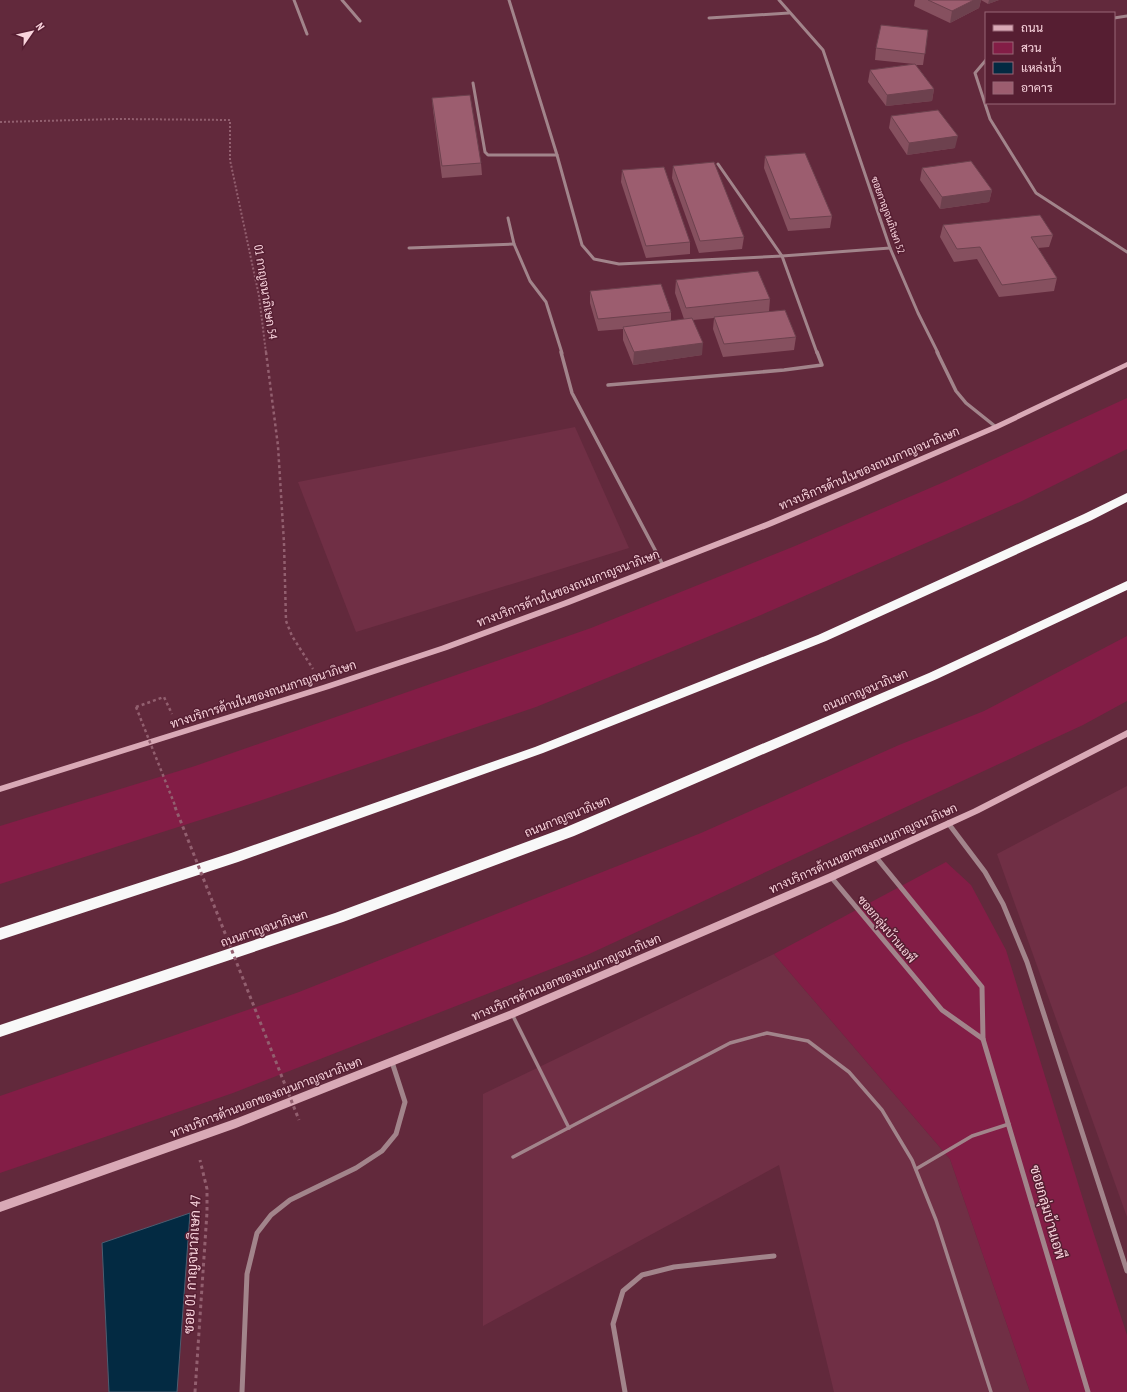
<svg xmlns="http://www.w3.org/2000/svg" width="1127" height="1392" viewBox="0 0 1127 1392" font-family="'PT Sans Narrow',Sarabun,sans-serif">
<rect width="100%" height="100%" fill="#62293c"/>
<!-- built -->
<g fill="#702f45">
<polygon points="575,427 629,548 356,632 298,482"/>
<polygon points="1127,786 1127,1217 997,854"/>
<polygon points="774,954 950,1159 1030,1392 834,1392 779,1165 483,1326 483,1094"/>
</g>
<!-- green -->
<g fill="#831d46">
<polygon points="1127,398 1127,449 1020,502 761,615 536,707 247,805 0,884 0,826 195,766 591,628 795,546 944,482"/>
<polygon points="1127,636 1127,701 1083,725 587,955 233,1093 0,1173 0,1096 299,992 701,833 899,745 984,711"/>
<polygon points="946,862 971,885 1006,950 1090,1222 1127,1335 1127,1392 1030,1392 950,1159 774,954"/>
</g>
<!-- water -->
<polygon fill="#032a42" stroke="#4d5d70" points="190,1213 177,1392 109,1392 102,1243"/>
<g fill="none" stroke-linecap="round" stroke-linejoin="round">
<!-- path-far2 -->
<polyline stroke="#925f6f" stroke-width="2" stroke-dasharray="2 2" stroke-linecap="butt" points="0,122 118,119 230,120 230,160 259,296 266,353"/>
<!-- path-far1 -->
<g stroke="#925f6f" stroke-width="2.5" stroke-dasharray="3 3" stroke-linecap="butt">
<polyline points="266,352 278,446 284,543 286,621 292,636 313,669"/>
<polyline points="136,707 164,697 172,714"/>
</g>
<!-- path -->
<polyline stroke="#925f6f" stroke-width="3" stroke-dasharray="3.5 3.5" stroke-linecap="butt" points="195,1392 207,1212 207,1189 200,1160"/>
<!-- service -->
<g stroke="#a2848b" stroke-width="3.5">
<polyline points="512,1014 569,1128"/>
<polyline points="513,1157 730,1043 767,1033 808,1041 849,1072 882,1110 912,1160 936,1220 991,1392"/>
<polyline points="916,1169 972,1136 1009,1124"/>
</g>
<!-- minor-far2 -->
<g stroke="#a2848b" stroke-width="3">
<polyline points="294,0 307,34"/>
<polyline points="342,0 360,21"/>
<polyline points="509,0 557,155 582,245 594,259 619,264 782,256 890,248"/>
<polyline points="779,0 823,50 890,248 918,313 938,353"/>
<polyline points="709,18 789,13"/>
<polyline points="1114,18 1127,16"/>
<polyline points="986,60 975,73 990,119 1036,193 1127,252"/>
<polyline points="473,83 485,152 488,155 557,155"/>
<polyline points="718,164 782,256 817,353"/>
<polyline points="508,218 514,244 530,281 546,302 562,353"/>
<polyline points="409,248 514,244"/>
</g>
<!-- minor-far1 -->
<g stroke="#a2848b" stroke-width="3.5">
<polyline points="561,352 572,393 663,565"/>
<polyline points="937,352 956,391 966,403 996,427"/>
<polyline points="608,385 784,370 822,365 817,352"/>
</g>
<!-- minor -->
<g stroke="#a2848b" stroke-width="5">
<polyline points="948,823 985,872 1003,904 1027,962 1127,1271"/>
<polyline points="876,857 982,987 983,1039 1088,1392"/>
<polyline points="831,877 942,1010 983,1039"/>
<polyline points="242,1392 247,1274 257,1233 271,1215 290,1200 356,1168 382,1151 396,1134 405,1102 392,1062"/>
<polyline points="625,1392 613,1324 623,1291 642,1275 674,1267 774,1256"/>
</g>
<!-- secondary -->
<g fill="#d9a9b6" fill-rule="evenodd">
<polygon points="1127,362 1127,367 998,429 855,491 772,526 569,605 447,650 329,689 0,792 0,786 323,685 441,646 563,601 766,522 849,487 994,425"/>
<polygon points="1127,730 1127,737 979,813 834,880 515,1017 236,1128 0,1212 0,1202 235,1119 509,1011 828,874 973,809"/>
</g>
<!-- motorway -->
<g fill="#f8f8f8" fill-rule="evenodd">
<polygon points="1127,493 1127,502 1092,520 826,641 543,753 238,862 0,940 0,928 231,853 535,747 818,635 1084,514"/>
<polygon points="1127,581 1127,590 937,679 574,836 343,922 0,1037 0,1025 335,913 564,828 929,673"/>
</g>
<!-- path-bridge-far1 -->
<polyline stroke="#925f6f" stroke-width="2.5" stroke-dasharray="3 3" stroke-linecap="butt" points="136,707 176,808"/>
<!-- path-bridge -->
<polyline stroke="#925f6f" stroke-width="3" stroke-dasharray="3.5 3.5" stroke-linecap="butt" points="175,807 299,1120"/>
</g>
<!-- wall -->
<g fill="#86505f">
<polygon points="915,0 999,0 988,4 981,0 979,8 950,23 914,6"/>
<polygon points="928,30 923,65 916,65 934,89 932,101 886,106 868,82 870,70 914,64 875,60 876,48"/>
<polygon points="432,98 481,163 482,175 442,178 433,110"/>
<polygon points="891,116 955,148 907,155 889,128"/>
<polygon points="765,156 832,216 830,228 788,231 764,168"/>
<polygon points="673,166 744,237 742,249 699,253 672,178"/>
<polygon points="922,168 992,190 989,202 940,209 920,180"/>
<polygon points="622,170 690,242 690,254 646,258 621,182"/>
<polygon points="943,225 1053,235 1049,247 1038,248 1057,278 1054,291 999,297 977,259 954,262 940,237"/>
<polygon points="676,280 770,299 769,312 796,337 794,350 723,357 713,329 714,318 693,320 702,355 633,365 623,340 623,329 598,331 590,303 590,291 671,312 671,321 684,319 675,293"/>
</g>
<!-- shaded-wall -->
<g fill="#6d414e">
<polygon points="974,0 981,0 979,8 950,23 952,11"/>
<polygon points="989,0 999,0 988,4"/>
<polygon points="934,89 932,101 886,106 887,95"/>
<polygon points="958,136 955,148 907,155 909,143"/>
<polygon points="992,190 989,202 940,209 942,197"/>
<polygon points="703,343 702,355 633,365 634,352"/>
</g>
<!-- building -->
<g fill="#9c5d6f" stroke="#6d414e">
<polygon points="928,0 974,0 952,11"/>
<polygon points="881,25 928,30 925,54 876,48"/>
<polygon points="915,64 934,89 887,95 870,70"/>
<polygon points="470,95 481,163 442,166 432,98"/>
<polygon points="938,110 958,136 909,143 891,116"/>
<polygon points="805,153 832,216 790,219 765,156"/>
<polygon points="971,161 992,190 942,197 922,168"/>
<polygon points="714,162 744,237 700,241 673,166"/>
<polygon points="664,167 690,242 646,246 622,170"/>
<polygon points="1040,215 1053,235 1031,237 1057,278 1002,285 980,247 957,249 943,225"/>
<polygon points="758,271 770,299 686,308 676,280"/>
<polygon points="661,284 671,312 598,319 590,291"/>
<polygon points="785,310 796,337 724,344 714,317"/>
<polygon points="692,318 703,343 634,352 623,327"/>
</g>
<g text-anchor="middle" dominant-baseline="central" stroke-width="3" stroke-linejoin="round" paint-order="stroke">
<!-- far-street labels -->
<g font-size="10" fill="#f9d4dd" stroke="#561e32">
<text transform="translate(888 215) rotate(70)">ซอยกาญจนภิเษก 52</text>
</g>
<!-- street labels -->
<g font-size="12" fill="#f9d4dd" stroke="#561e32">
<text transform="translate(266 292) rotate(81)">01 กาญจนาภิเษก 54</text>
<text transform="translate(869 468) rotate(-23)">ทางบริการด้านในของถนนกาญจนาภิเษก</text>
<text transform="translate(568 588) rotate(-21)">ทางบริการด้านในของถนนกาญจนาภิเษก</text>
<text transform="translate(865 690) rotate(-23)">ถนนกาญจนาภิเษก</text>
<text transform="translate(263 694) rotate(-18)">ทางบริการด้านในของถนนกาญจนาภิเษก</text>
<text transform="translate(567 816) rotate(-22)">ถนนกาญจนาภิเษก</text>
<text transform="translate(863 848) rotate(-24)">ทางบริการด้านนอกของถนนกาญจนาภิเษก</text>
<text transform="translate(264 928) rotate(-19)">ถนนกาญจนาภิเษก</text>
<text transform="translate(887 929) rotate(50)">ซอยกลุ่มบ้านเอพี</text>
<text transform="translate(566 977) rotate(-23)">ทางบริการด้านนอกของถนนกาญจนาภิเษก</text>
<text transform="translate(266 1097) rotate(-21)">ทางบริการด้านนอกของถนนกาญจนาภิเษก</text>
</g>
<!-- near-street labels -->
<g font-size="14" fill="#f9d4dd" stroke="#561e32">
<text transform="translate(1048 1212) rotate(74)">ซอยกลุ่มบ้านเอพี</text>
<text transform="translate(192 1264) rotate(-87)">ซอย 01 กาญจนาภิเษก 47</text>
</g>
</g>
<!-- legend -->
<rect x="985" y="12" width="130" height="92" fill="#561e32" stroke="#976776"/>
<rect x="993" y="25" width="20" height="6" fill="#d9a9b6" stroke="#976776"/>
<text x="1021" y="32" font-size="12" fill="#f9d4dd">ถนน</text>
<rect x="993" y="42" width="20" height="12" fill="#831d46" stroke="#976776"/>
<text x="1021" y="52" font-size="12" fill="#f9d4dd">สวน</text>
<rect x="993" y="62" width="20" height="12" fill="#032a42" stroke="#976776"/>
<text x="1021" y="72" font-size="12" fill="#f9d4dd">แหล่งน้ำ</text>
<rect x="993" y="82" width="20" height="12" fill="#9c5d6f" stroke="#976776"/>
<text x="1021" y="92" font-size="12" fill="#f9d4dd">อาคาร</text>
<!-- north arrow -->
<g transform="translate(32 32) rotate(56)" stroke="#561e32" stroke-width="3" paint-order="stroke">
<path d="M0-3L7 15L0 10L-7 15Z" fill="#f9d4dd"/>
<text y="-6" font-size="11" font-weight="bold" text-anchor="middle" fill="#f9d4dd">N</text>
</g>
</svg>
